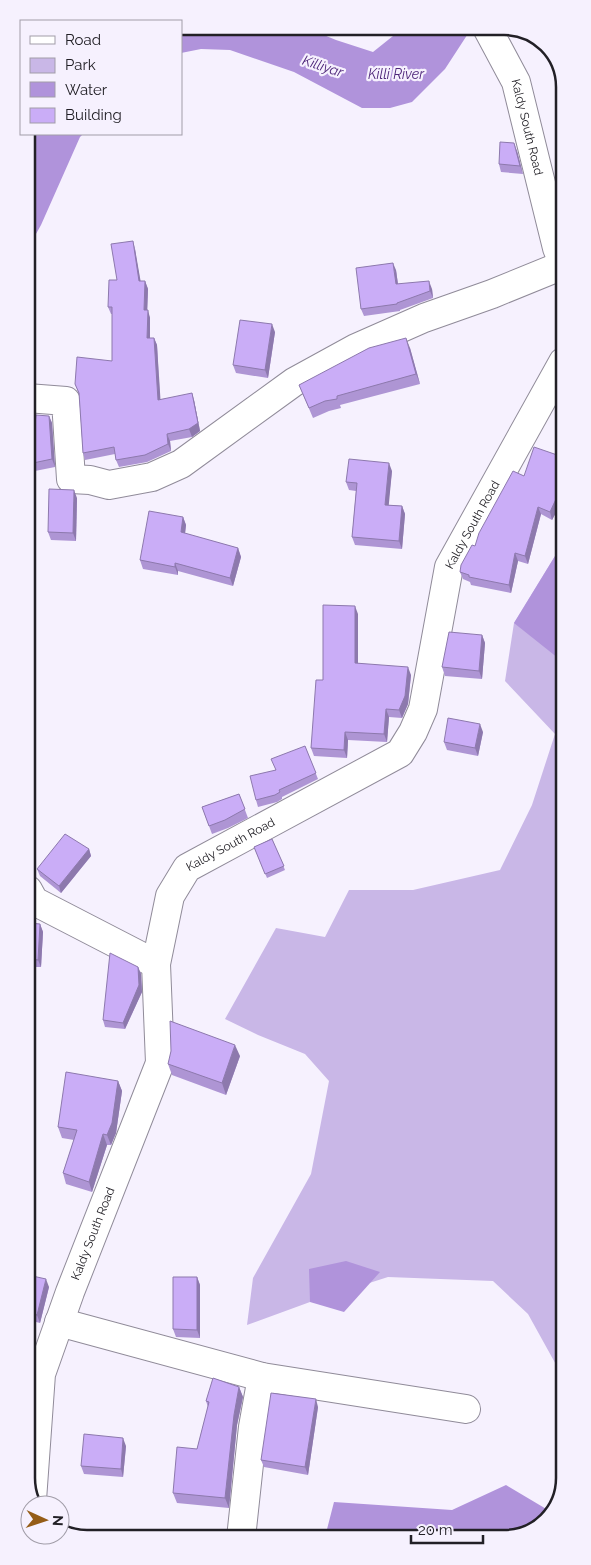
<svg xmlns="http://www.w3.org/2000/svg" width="591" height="1565" viewBox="0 0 591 1565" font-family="Raleway,sans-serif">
<rect width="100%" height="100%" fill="#f6f1fe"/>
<!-- green -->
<polygon fill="#c9b7e7" points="563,543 565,1394 559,1370 528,1314 493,1281 388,1277 310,1302 247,1325 253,1278 311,1174 329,1081 305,1054 258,1035 225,1019 276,928 325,937 349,890 413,890 500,870 532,805 555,734 505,681 514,623"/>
<!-- water -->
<g fill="#b093db">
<polygon points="181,26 302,26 336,40 373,52 398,32 401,26 473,26 445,69 412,102 390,108 362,108 294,72 230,50 201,49 181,53"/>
<polygon points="28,134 83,134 80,137 41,225 27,250"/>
<polygon points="563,543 563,662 514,623"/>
<polygon points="346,1261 380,1272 344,1312 310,1302 309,1269"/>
<polygon points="506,1485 553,1513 552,1515 520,1537 325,1537 334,1502 452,1510"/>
</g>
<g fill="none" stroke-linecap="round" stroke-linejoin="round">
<defs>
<g id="minor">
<path id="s1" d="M486,26L516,82L557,248L563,263"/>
<polyline points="27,398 66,401 71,479 90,480 109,485 152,477 181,464 294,382 356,348 424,318 492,294 563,265"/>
<polyline points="28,890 34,901 156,964"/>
<polyline points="59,1322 262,1377 466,1409"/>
<path id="s2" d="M32,1500L41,1374L70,1292L160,1063L156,964L170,896L187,868L400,753L413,732L423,709L449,567L563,362"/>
<polyline points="241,1538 253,1427 262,1377"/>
</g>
</defs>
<!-- minor casing -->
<use href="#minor" stroke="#908b99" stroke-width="30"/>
<!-- minor -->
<use href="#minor" stroke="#fff" stroke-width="28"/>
</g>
<!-- wall -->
<g fill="#ae95d4">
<polygon points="517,151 523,174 501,172 499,164"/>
<polygon points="135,249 140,281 145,281 148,289 147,310 150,318 150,338 154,338 157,345 160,400 194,400 200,431 192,437 170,441 171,451 147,462 119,467 116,460 115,454 85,460 83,453 79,394 75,384 112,361 112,314 111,314 108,307 117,280"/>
<polygon points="396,270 398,284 432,289 433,298 400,310 400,311 364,316 361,309"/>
<polygon points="275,332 268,378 236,373 233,365"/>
<polygon points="410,348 420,384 340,405 341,408 329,411 313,418 299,385"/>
<polygon points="49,416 52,423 55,467 35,471 33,463 33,456 27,456 27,424 35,424"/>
<polygon points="392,471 388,505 402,506 405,514 402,549 355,545 352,537 356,491 349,490 346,482"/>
<polygon points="524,476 559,507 552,520 541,514 528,564 518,561 511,593 471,585 470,582 463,579 460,572 475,546"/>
<polygon points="77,498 76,541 51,540 48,532"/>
<polygon points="183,517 186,525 185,534 238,548 241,557 233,586 178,571 178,575 143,569 140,560"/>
<polygon points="358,614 358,663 411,675 408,704 402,718 389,717 387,742 348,740 347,758 314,756 311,748 323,680"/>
<polygon points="482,635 485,643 482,679 445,676 442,667"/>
<polygon points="483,732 478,756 447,750 444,742"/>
<polygon points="305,746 318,779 282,797 282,799 277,802 258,807 256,800 275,770"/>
<polygon points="239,794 248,818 228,828 212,834 202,807"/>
<polygon points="272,839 285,870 267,878 254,847"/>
<polygon points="89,849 91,856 61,893 40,876 37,869"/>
<polygon points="28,923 40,924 43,932 41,967 34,967 31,984 28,984"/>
<polygon points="138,967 141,974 142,992 125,1029 105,1027 103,1020"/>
<polygon points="240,1056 226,1095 172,1075 168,1064"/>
<polygon points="118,1081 122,1091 116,1133 111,1145 107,1145 92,1192 66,1184 63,1173 74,1140 62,1138 58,1127"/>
<polygon points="28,1275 49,1287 40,1323 28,1320"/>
<polygon points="197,1277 200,1285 200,1338 176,1337 173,1329"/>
<polygon points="239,1387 243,1397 237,1425 229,1508 177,1503 173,1493 197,1449 208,1407 206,1401"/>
<polygon points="318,1407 308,1475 264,1467 261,1460"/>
<polygon points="126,1446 123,1477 84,1474 81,1466"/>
</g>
<!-- shaded-wall -->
<g fill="#8d79ad">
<polygon points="514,143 517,151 523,174 520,166"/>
<polygon points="133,241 135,249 142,289 139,281"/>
<polygon points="393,263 396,270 399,292 396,284"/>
<polygon points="145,281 148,289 147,318 144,310"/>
<polygon points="429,281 432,289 433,298 430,291"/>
<polygon points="148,310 150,318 150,345 147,338"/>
<polygon points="272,324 275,332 268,378 265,370"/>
<polygon points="154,338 157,345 161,408 158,400"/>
<polygon points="406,338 410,348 420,384 416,374"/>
<polygon points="192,393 194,400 200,431 192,437 189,429"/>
<polygon points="49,416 52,423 55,467 52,459"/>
<polygon points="167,434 170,441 171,451 168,444"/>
<polygon points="389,463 392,471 388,513 385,505"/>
<polygon points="563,475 563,492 559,507 552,520 550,512"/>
<polygon points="74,490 77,498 76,541 73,533"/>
<polygon points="402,506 405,514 402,549 399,541"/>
<polygon points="538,507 541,514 528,564 525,556"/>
<polygon points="183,517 186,525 184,541 181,532"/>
<polygon points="238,548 241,557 233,586 230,578"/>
<polygon points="515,553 518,561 511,593 509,585"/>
<polygon points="175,563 178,571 178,575 175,567"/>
<polygon points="355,606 358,614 358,671 355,663"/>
<polygon points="482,635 485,643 482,679 479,671"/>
<polygon points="408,667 411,675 408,704 402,718 399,710"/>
<polygon points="386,709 389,717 387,742 384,734"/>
<polygon points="480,724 483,732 478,756 475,748"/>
<polygon points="345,732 348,740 347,758 344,750"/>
<polygon points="89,849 91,856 61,893 59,886"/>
<polygon points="40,924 43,932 41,967 38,960"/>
<polygon points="31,959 34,967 31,984 28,977"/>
<polygon points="138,967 141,974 142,992 125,1029 123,1023"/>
<polygon points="235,1045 240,1056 226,1095 222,1083"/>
<polygon points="118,1081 122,1091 116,1133 111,1145 107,1135"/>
<polygon points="103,1134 107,1145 92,1192 89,1182"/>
<polygon points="197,1277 200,1285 200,1338 197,1330"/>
<polygon points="46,1279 49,1287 40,1323 37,1315"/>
<polygon points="239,1387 243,1397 237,1425 229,1508 225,1498 234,1415"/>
<polygon points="316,1399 318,1407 308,1475 305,1467"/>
<polygon points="123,1438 126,1446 123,1477 121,1469"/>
</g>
<!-- building -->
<g fill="#caadf7" stroke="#8d79ad">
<polygon points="500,142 514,143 520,166 499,164"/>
<polygon points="133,241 139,281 145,281 144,310 148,310 147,338 154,338 158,400 192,393 198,423 189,429 167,434 168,444 145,455 116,460 114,447 83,453 79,393 75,384 77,357 112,361 112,307 108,307 109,280 117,280 111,244"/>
<polygon points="393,263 396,284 429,281 430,291 397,303 397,304 361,309 356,268"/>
<polygon points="240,320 272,324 265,370 233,365"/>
<polygon points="406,338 416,374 337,396 337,399 325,401 309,408 299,385 369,348"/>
<polygon points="36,415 49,416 52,459 33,463 34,448 27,448 27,424 35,424"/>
<polygon points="534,447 563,457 563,475 556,499 550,512 538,507 525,556 515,553 509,585 469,577 469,575 460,572 461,565 472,545 475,546 479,533 513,471 524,476"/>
<polygon points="349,459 389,463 385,505 402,506 399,541 352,537 357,483 346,482"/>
<polygon points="49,489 74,490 73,533 48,532"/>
<polygon points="149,511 183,517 181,532 238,548 230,578 175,563 175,567 140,560"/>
<polygon points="323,605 355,606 355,663 408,667 405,696 399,710 386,709 384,734 345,732 344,750 311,748 316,680 323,680"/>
<polygon points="449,632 482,635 479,671 442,667"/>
<polygon points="448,718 480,724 475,748 444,742"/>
<polygon points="305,746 316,773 279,790 280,792 275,795 256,800 250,776 276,770 271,759"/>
<polygon points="239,794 245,809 225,820 209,826 202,807"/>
<polygon points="65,834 89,849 59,886 37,869"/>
<polygon points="272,839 284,866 265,874 254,847"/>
<polygon points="28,923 40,924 38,960 31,959 28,977"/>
<polygon points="110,953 138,967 139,985 123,1023 103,1020"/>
<polygon points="170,1021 235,1045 222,1083 168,1064 171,1051"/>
<polygon points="66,1072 118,1081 112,1123 107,1135 103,1134 89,1182 63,1173 77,1130 58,1127"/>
<polygon points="28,1275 46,1279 37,1315 28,1313"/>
<polygon points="173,1277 197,1277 197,1330 173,1329"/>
<polygon points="213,1378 239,1387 234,1415 225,1498 173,1493 177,1447 197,1449 209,1402 206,1401"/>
<polygon points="271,1393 316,1399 305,1467 261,1460"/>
<polygon points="84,1434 123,1438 121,1469 81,1466"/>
</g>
<g text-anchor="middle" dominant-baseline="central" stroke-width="4.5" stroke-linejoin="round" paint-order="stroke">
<!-- street labels -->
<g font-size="12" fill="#222026" stroke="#f6f1fe">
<text stroke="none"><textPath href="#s1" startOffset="110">Kaldy South Road</textPath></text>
<text stroke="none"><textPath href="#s2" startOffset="1145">Kaldy South Road</textPath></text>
<text stroke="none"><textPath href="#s2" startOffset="710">Kaldy South Road</textPath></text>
<text stroke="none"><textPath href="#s2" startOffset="276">Kaldy South Road</textPath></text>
</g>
<!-- water labels -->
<g font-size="14" font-style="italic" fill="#4e267a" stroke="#f6f1fe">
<text transform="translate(323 66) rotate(18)">Killiyar</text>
<text x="396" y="74">Killi River</text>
</g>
</g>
<!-- crop -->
<path d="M0 0H591V1565H0ZM87 35H504A52 52 0 0 1 556 87V1478A52 52 0 0 1 504 1530H87A52 52 0 0 1 35 1478V87A52 52 0 0 1 87 35Z" fill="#f6f1fe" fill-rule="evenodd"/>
<path fill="none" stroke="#222026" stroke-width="2.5" d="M87 35H504A52 52 0 0 1 556 87V1478A52 52 0 0 1 504 1530H87A52 52 0 0 1 35 1478V87A52 52 0 0 1 87 35Z"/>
<!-- legend -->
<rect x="20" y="20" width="162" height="115" fill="#f6f1fe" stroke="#a19da8"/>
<rect x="30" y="36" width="25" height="8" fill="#ffffff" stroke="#a19da8"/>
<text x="65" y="45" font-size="15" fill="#222026">Road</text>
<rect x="30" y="58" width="25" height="15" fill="#c9b7e7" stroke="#a19da8"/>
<text x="65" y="70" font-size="15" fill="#222026">Park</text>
<rect x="30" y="82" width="25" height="15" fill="#b093db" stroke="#a19da8"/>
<text x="65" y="95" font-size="15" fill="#222026">Water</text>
<rect x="30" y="108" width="25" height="15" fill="#caadf7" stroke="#a19da8"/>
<text x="65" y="120" font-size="15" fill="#222026">Building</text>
<!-- north arrow -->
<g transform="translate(45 1520) rotate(93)"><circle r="24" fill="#f6f1fe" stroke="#a19da8"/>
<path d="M0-4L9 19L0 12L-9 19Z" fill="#955d17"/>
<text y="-8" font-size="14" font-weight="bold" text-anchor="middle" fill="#222026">N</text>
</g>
<!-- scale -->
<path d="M411 1535v8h72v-8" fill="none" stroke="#222026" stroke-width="2.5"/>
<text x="418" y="1535" font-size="15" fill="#222026" stroke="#f6f1fe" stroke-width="4" paint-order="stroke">20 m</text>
</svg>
